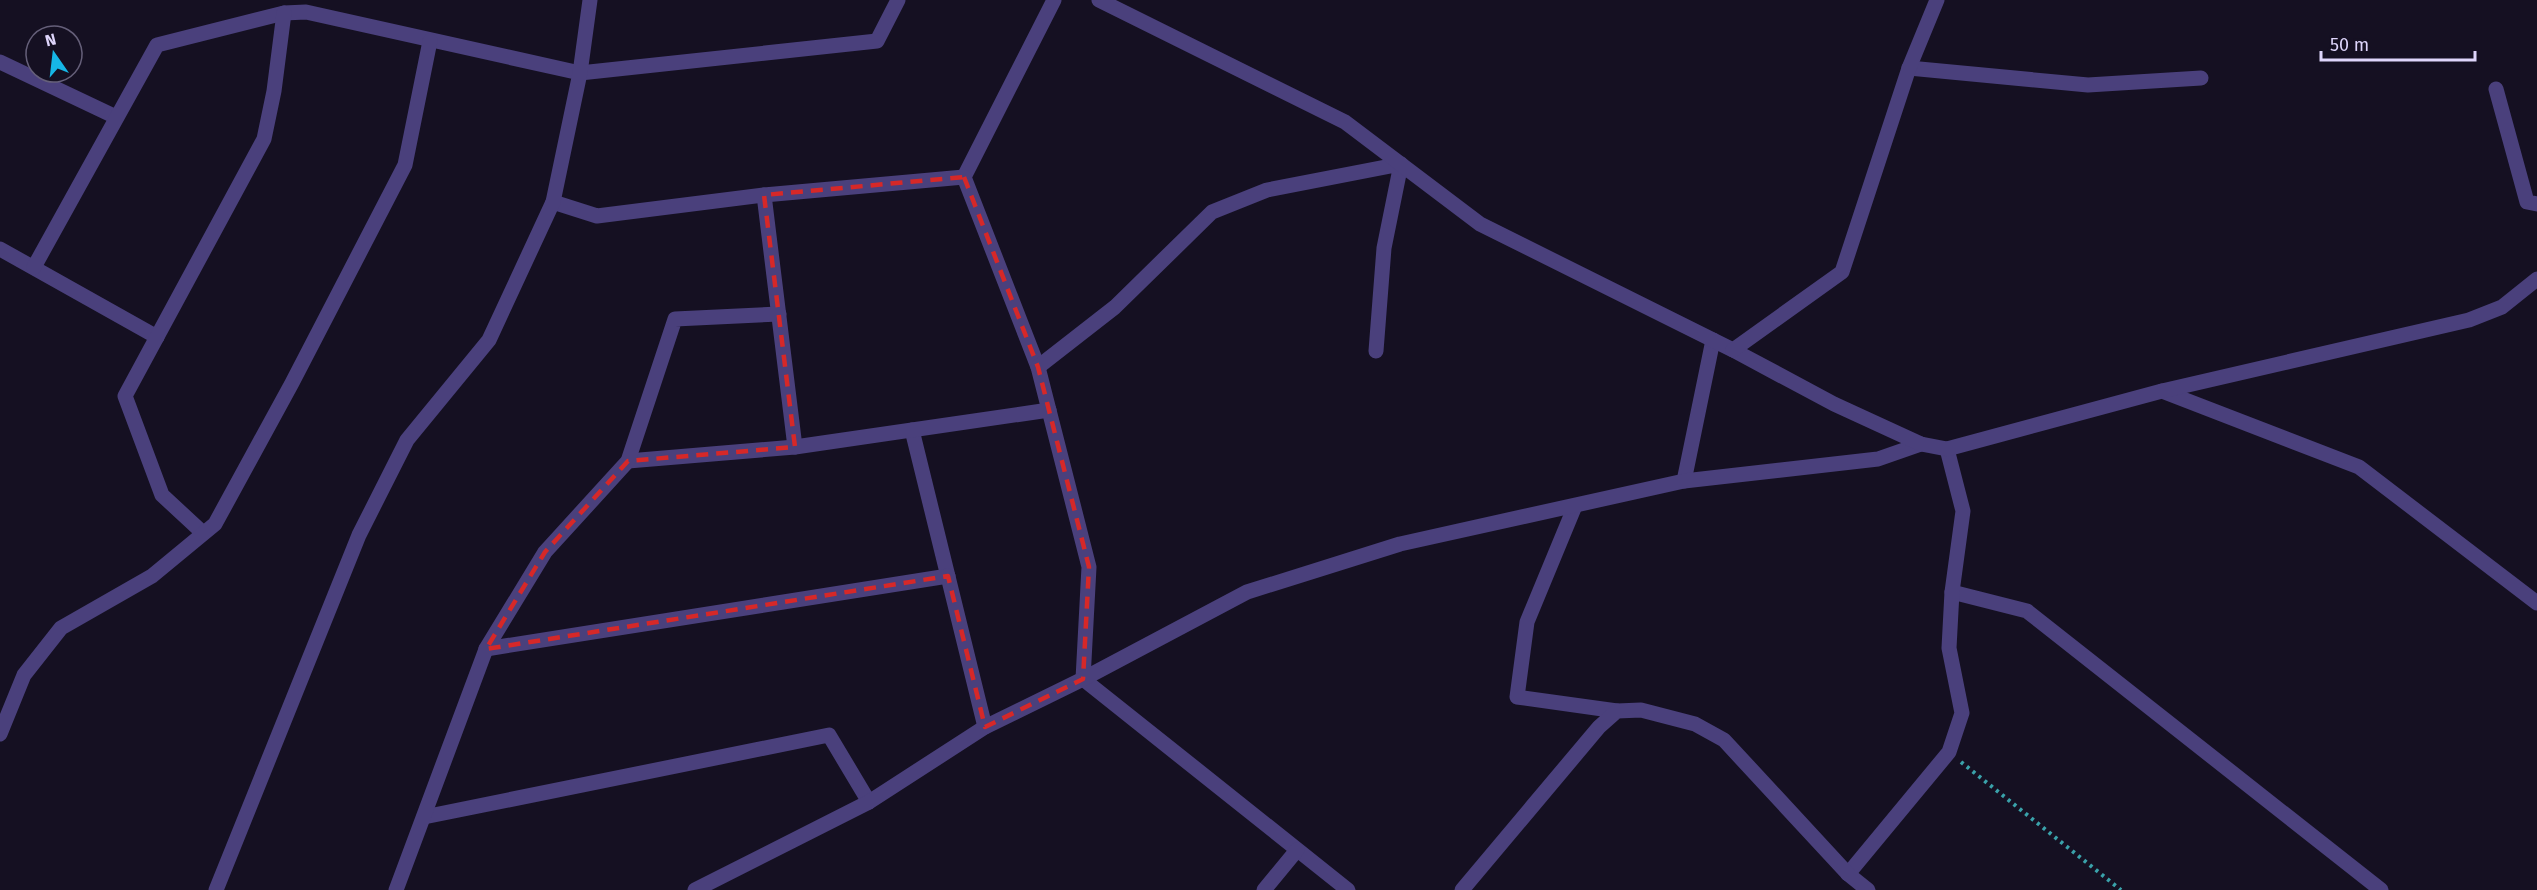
<svg xmlns="http://www.w3.org/2000/svg" width="2537" height="890" viewBox="0 0 2537 890" font-family="'Fira Sans',sans-serif">
<rect width="100%" height="100%" fill="#151022"/>
<g fill="none" stroke-linecap="round" stroke-linejoin="round">
<!-- path -->
<polyline stroke="#3aa2aa" stroke-width="4" stroke-dasharray="3 4.5" stroke-linecap="butt" points="1961,762 2121,890"/>
<!-- minor -->
<g stroke="#4a407c" stroke-width="15">
<polyline points="1054,0 964,177 1038,367 1089,567 1083,679"/>
<polyline points="0,62 116,117"/>
<polyline points="1909,68 2088,85 2201,78"/>
<polyline points="2496,89 2527,202 2537,204"/>
<polyline points="764,195 795,447"/>
<polyline points="553,202 597,216 764,195 964,177"/>
<polyline points="0,249 157,337"/>
<polyline points="34,267 157,45 284,13 306,12 580,73 877,41 898,0"/>
<polyline points="1038,367 1115,307 1212,212 1267,190 1401,164 1384,248 1376,351"/>
<polyline points="2162,391 2359,467 2537,603"/>
<polyline points="912,430 985,727"/>
<polyline points="628,461 795,447 1049,410"/>
<polyline points="1684,481 1713,340"/>
<polyline points="1575,506 1527,622 1517,697 1617,711"/>
<polyline points="203,533 162,495 125,396 264,139 274,91 284,13"/>
<polyline points="1952,592 2027,611 2381,890"/>
<polyline points="486,649 948,576"/>
<polyline points="1083,679 1348,890"/>
<polyline points="0,734 24,675 61,628 152,576 215,524 292,383 405,165 430,41"/>
<polyline points="424,817 829,735 869,802"/>
<polyline points="1848,874 1949,752 1962,713 1949,648 1952,592 1963,511 1947,449"/>
<polyline points="396,890 486,649 545,552 628,461 675,319 779,314"/>
<polyline points="695,890 869,802 985,727 1083,679 1247,592 1400,544 1684,481 1878,459 1921,444"/>
<polyline points="1264,890 1297,850"/>
<polyline points="1462,890 1599,727 1617,711 1641,710 1695,724 1724,740 1848,874 1868,890"/>
</g>
<!-- tertiary -->
<g stroke="#4a407c" stroke-width="15">
<polyline points="1099,0 1345,122 1480,224 1733,350 1834,404 1921,444 1947,449 2162,391 2469,320 2502,307 2537,279"/>
<polyline points="1733,350 1842,272 1909,68 1937,0"/>
<polyline points="216,890 359,535 407,440 489,340 553,202 580,73 590,0"/>
</g>
</g>
<!-- marked area -->
<path fill="none" stroke="#d62828" stroke-width="4.5" stroke-dasharray="12 8" stroke-linejoin="round" d="M964,177L1038,367L1089,567L1083,679L985,727L948,576L486,649L545,552L628,461L795,447L764,195Z"/>
<!-- north arrow -->
<g transform="translate(54 54) rotate(346)"><circle r="28" fill="#151022" stroke="#655f79" stroke-width="1.5"/>
<path d="M0-4.5L10 22L0 15L-10 22Z" fill="#16b6e6"/>
<text y="-9" font-size="16" font-weight="bold" text-anchor="middle" fill="#ded5fb">N</text>
</g>
<!-- scale -->
<path d="M2321 51v9h154v-9" fill="none" stroke="#ded5fb" stroke-width="3"/>
<text x="2330" y="51" font-size="18" fill="#ded5fb" stroke="#151022" stroke-width="4.5" paint-order="stroke">50 m</text>
</svg>
